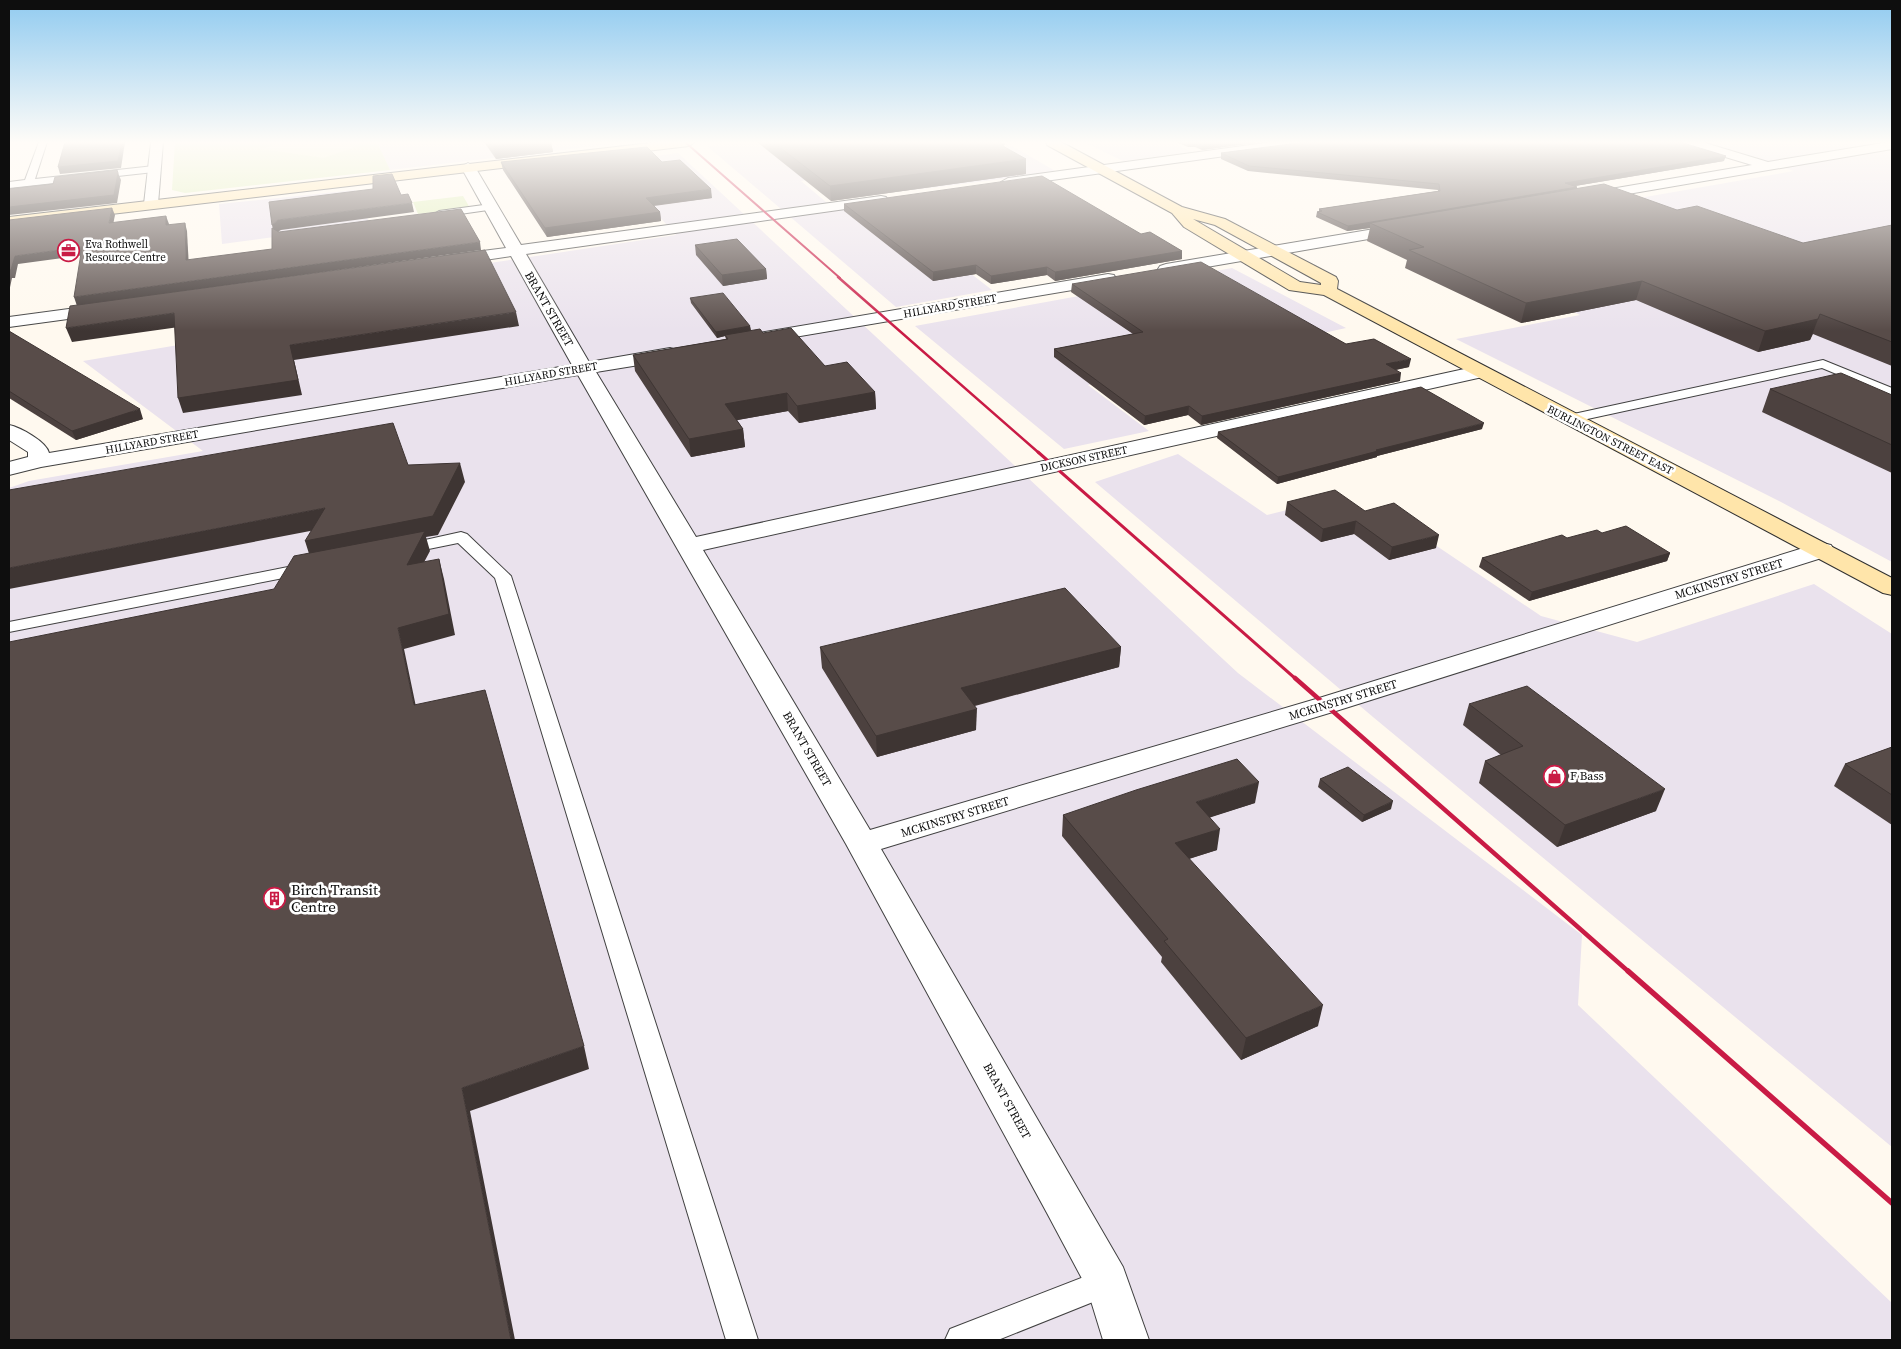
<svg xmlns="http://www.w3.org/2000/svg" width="1901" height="1349" viewBox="0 0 1901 1349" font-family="'Source Serif 4',serif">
<rect width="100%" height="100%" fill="#fff9ef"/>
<!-- industrial -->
<g fill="#eae2ed">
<polygon points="377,142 631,142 390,170"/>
<polygon points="744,142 1005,142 1057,172 914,190 882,170 801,181 826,202 885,207 992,290 896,307 707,146"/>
<polygon points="1084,142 1172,142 1192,152 1123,161"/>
<polygon points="1700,142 1892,142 1892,562 1781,502 1456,339 1580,315 1506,280 1588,207 1794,171"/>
<polygon points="678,153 1238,673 1582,935 1578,1005 1892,1303 1892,1340 9,1340 9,488 29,481 203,451 83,361 351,316 384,279 676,235 610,162"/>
<polygon points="355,190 370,224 222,244 219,204"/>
<polygon points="1232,268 1346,328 1088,385 1149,431 1064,449 915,326"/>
<polygon points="1178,454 1267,515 1331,499 1362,518 1386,512 1541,616 1637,642 1814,584 1892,634 1892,1147 1373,717 1095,482"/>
</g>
<!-- green -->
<g fill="#ddedb5">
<polygon points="175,142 377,142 390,170 185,193 172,190"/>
<polygon points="463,196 470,208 418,214 413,202"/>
</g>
<!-- pitch -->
<polygon fill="#edf3c8" points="282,142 326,142 357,146 324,158 261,149"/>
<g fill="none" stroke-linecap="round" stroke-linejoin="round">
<defs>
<g id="service">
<polygon points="39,142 47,142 35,179 154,166 159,169 154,172 9,188 9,182 25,180"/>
<polygon points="491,204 495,205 495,209 439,217 434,214 439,211"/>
<polygon points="1823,360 1892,388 1892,397 1822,368 1569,423 1562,419 1569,415"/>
<polygon points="461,532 467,534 511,576 758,1340 726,1340 495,578 458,543 404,554 398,552 396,549 398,546"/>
<polygon points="308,563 314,564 316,568 314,572 9,632 9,622"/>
<polygon points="1107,1268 1118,1272 1122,1282 1118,1292 998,1340 945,1340 950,1329"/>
</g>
<g id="minor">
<polygon points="151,142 163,142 158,204 156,207 146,207 144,204"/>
<polygon points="1272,142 1303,142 1297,146 1008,186 1001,182 1008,178"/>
<polygon points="1684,142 1702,142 1768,162 1889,142 1892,142 1892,149 1587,201 1582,200 1580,197 1582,194 1587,193 1752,165 1685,145"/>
<path d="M468,163L475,167L521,245L881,196L886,197L888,200L886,203L881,204L526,254L589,362L670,348L677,350L679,354L677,358L670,360L596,372L696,537L1478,366L1485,368L1488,372L1485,376L1478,378L703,550L870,830L1316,699L1813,545L1822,543L1831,545L1834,550L1831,555L1336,711L881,849L1123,1267L1149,1340H1103L1087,1288L1047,1213L846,844L578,375L41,467L9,475V462L28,457V452L9,440V425C20,427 47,442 49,453L572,365L511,256L451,265L445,263L443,260L445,257L451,255L506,248L461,167Z"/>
<polygon points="1404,224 1409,226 1412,229 1409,232 1166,274 1160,272 1158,269 1160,266 1166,264"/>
<polygon points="1108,274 1114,275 1116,279 1114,283 759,343 753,342 750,338 753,334 759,333"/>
<polygon points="106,304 112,305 115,309 112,313 9,327 9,317"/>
</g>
<g id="secondary">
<polygon points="659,142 695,142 689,146 9,226 9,217"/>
<path d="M1046,142H1061L1182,207L1225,219L1336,277L1338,281L1337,289L1892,578V595L1883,593L1324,295L1289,290L1184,227L1172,213L1047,145ZM1193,219L1215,225L1321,283V285L1300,282Z"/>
</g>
</defs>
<!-- service casing -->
<use href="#service" stroke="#414141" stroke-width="2"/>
<!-- minor casing -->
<use href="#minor" stroke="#414141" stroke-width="2"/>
<!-- secondary casing -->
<use href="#secondary" stroke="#303030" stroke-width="2"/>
<!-- service -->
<use href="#service" fill="#fff" fill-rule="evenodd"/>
<!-- minor -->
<use href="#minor" fill="#fff" fill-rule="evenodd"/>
<!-- secondary -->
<use href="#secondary" fill="#ffe5aa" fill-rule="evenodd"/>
<!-- rail-far4 -->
<polyline stroke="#c91b45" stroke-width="2" points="685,142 840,278"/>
<!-- rail-far3 -->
<polyline stroke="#c91b45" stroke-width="2.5" points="838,277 1039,453"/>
<!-- rail-far2 -->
<polyline stroke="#c91b45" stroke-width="3" points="1038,452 1297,680"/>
<!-- rail-far1 -->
<polyline stroke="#c91b45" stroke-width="4.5" points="1295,678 1629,972"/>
<!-- rail -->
<polyline stroke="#c91b45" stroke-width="5.5" points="1628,971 1892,1203"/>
</g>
<!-- wall -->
<g fill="#4c413f">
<polygon points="484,142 551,142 553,152 496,159"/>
<polygon points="757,142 1001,142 1026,174 831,201"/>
<polygon points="1176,142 1261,142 1202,150 1195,147 1188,147"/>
<polygon points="1298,143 1724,161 1575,186 1577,189 1677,210 1803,243 1892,225 1892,366 1813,334 1810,340 1758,352 1636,300 1521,323 1405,268 1407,260 1367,241 1370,228 1347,231 1316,217 1317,212 1319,211 1319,209 1438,191 1438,190 1248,171 1221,159 1221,153"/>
<polygon points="501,162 662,162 712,198 654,206 660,212 661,221 547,237 503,170"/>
<polygon points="844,204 1141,234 1182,251 1182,259 1055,281 1047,275 991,284 976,274 933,281 844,211"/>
<polygon points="695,245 766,269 767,279 723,286 696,255"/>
<polygon points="1072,284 1346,344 1409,367 1396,370 1400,381 1201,425 1188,415 1144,425 1054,357 1054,349 1133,334 1071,292"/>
<polygon points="690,298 750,326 751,331 763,333 875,392 876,409 799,423 788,411 737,420 743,429 745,447 691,457 635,371 633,355 726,339 725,336 717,338 691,303"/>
<polygon points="9,331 143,419 76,440 9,398"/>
<polygon points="1770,389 1892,395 1892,473 1762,412"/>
<polygon points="1482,429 1377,456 1377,457 1277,484 1217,438 1218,432"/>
<polygon points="1287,502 1365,511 1436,548 1389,560 1354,534 1321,542 1285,515"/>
<polygon points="1602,533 1670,553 1667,561 1529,601 1479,567 1482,558 1567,538"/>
<polygon points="820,647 1121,647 1119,667 975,706 976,730 877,757 822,668"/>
<polygon points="1469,704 1656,811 1557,847 1479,783 1485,761 1501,755 1463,725"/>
<polygon points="1892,747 1892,825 1834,786 1845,764"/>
<polygon points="1320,779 1391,809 1362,822 1318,787"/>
<polygon points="1255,803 1210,817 1217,850 1189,859 1318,1026 1241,1060 1161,962 1162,957 1062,836 1063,815"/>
</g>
<!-- shaded-wall -->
<g fill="#3e3533">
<polygon points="122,142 125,142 121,168 60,174 58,167"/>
<polygon points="534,142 551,142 553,152 496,159 493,146"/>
<polygon points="1189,142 1195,142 1195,147 1188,147"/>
<polygon points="1224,142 1261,142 1202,150 1202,145"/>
<polygon points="1726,156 1724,161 1563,188 1565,183"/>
<polygon points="1026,159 1026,174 831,201 830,186"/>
<polygon points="118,173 121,180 117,203 9,215 9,207"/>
<polygon points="1577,187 1576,193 1370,223 1370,228 1347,231 1348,226"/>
<polygon points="711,189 712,198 648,206 646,198"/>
<polygon points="412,203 414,212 281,230 274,234 272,225 278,220"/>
<polygon points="112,208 115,215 112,230 109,223"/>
<polygon points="660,212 661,221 547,237 545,228"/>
<polygon points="166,216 169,224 169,233 166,225"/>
<polygon points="185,223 187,231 189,268 186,260"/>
<polygon points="480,242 481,250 77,306 74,297"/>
<polygon points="82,247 85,255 18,264 15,278 12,278 9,292 9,270 15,256"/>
<polygon points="1182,251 1182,259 1055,281 1055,272"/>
<polygon points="976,265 976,274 933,281 933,272"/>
<polygon points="1047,267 1047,275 991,284 991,276"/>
<polygon points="766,269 767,279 723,286 722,275"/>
<polygon points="1642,281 1636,300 1521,323 1526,303"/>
<polygon points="516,312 519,326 294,360 302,395 183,413 178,398 290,345"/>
<polygon points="174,313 179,327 72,342 66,328"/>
<polygon points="1820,314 1810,340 1758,352 1765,331"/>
<polygon points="750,326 751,332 725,335 725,336 717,338 716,332"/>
<polygon points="1411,359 1409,367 1384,372 1386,364"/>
<polygon points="1401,373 1400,381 1201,425 1202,416"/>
<polygon points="875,392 876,409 799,423 797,406"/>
<polygon points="787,393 788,411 727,422 725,404"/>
<polygon points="1189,406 1188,415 1144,425 1145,416"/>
<polygon points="140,409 143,419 76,440 72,431"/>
<polygon points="1484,423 1482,429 1377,456 1377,457 1277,484 1278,477 1376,450"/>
<polygon points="743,429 745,447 691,457 689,439"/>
<polygon points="460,463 465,482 438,535 426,537 430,551 412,585 311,560 305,541"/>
<polygon points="325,508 331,527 9,589 9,568"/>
<polygon points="1356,521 1354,534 1321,542 1323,529"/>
<polygon points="1439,535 1436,548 1389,560 1392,547"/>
<polygon points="1670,553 1667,561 1529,601 1532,592"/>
<polygon points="439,559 444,579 455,635 404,649 420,726 414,705 398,628"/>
<polygon points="1121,647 1119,667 961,709 961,688"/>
<polygon points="977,709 976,730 877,757 876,736"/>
<polygon points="1259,782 1255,803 1193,823 1196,802"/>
<polygon points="1665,789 1656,811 1557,847 1565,825"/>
<polygon points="1393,801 1391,809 1362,822 1364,815"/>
<polygon points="1220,829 1217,850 1172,864 1175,843"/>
<polygon points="1323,1005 1318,1026 1241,1060 1246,1038"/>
<polygon points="584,1046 589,1069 470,1111 515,1340 511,1340 462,1088"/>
</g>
<!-- building -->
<g fill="#584c49" stroke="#3e3533">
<polygon points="65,142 122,142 118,161 58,167"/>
<polygon points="490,142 534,142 493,146"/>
<polygon points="773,142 1001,142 1005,144 1001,145 1026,159 830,186"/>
<polygon points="1196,142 1224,142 1202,145"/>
<polygon points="1300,142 1680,142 1726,156 1565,183 1577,187 1348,226 1317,212 1322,211 1319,209 1440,191 1439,184 1249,166 1221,153 1298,143"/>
<polygon points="647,147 662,162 680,160 711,189 646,198 660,212 545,228 501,162"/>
<polygon points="117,170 118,173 114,195 9,207 9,189 53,184 55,177"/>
<polygon points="392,174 401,195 408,194 412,203 278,220 272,225 269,202 373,189 373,176"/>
<polygon points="1042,176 1141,234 1150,232 1182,251 1055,272 1047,267 991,276 976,265 933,272 844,204"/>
<polygon points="1604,184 1677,210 1697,206 1803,243 1892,225 1892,342 1820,314 1818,319 1765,331 1642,281 1526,303 1409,250 1424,247 1370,223"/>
<polygon points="112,208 109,223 166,216 166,225 185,223 186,260 272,249 272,228 279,232 461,209 480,242 74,297 82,247 15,256 11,270 9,270 9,220"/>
<polygon points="737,239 766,269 722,275 695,245"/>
<polygon points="485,250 516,312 290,345 298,380 178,398 174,313 66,328 70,306"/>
<polygon points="1201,262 1346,344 1374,339 1411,359 1386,364 1401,373 1202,416 1189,406 1145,416 1054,349 1143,332 1072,284"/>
<polygon points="723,293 750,326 716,332 690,298"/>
<polygon points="791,328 825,366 847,362 875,392 797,406 787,393 725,404 743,429 689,439 633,355 728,339 725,335 760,329 763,333"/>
<polygon points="9,331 140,409 72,431 9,391"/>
<polygon points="1841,373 1892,395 1892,445 1770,389"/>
<polygon points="1421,387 1484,423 1376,450 1378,451 1278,477 1218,432"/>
<polygon points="393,423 408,465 460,463 433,516 305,541 325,508 9,568 9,490"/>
<polygon points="1335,490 1365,511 1394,503 1439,535 1392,547 1356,521 1323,529 1287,502"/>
<polygon points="1626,526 1670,553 1532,592 1482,558 1562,535 1567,538 1597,530 1602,533"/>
<polygon points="425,531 407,565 439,559 449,614 398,628 414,705 485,690 584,1046 462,1088 511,1340 9,1340 9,642 274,589 294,556"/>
<polygon points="1065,588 1121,647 961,688 977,709 876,736 820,647"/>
<polygon points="1527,686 1665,789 1565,825 1485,761 1523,746 1469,704"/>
<polygon points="1892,747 1892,795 1845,764"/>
<polygon points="1237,759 1259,782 1196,802 1220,829 1175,843 1323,1005 1246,1038 1164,941 1168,939 1063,815 1136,790"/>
<polygon points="1348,767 1393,801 1364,815 1320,779"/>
</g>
<!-- sky -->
<linearGradient id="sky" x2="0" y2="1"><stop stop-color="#91cbf0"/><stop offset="0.43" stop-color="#fffcf8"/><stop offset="1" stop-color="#fffcf8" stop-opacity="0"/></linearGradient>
<rect width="1901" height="331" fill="url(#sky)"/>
<!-- icons -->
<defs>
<symbol id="office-ring" viewBox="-11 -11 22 22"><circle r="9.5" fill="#fff" stroke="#c91b45" stroke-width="1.5"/><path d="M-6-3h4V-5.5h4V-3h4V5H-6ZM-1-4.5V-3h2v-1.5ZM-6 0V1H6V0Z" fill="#c91b45"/></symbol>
<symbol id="shop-ring" viewBox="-11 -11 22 22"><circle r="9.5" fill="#fff" stroke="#c91b45" stroke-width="1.5"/><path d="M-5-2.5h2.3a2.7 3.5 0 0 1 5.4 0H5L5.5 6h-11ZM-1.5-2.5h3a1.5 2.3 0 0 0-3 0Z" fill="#c91b45"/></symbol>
<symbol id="building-ring" viewBox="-11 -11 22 22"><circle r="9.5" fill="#fff" stroke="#c91b45" stroke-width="1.5"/><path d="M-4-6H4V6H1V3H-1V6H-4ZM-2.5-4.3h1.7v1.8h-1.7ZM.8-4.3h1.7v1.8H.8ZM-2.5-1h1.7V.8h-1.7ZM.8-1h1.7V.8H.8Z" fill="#c91b45"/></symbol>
</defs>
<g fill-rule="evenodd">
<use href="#office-ring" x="56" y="238" width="25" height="25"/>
<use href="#shop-ring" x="1542" y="764" width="25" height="25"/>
<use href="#building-ring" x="262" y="886" width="25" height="25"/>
</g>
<g text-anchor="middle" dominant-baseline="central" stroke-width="5" stroke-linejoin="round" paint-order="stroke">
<!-- far-poi labels -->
<g font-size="11" fill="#0e0e0e" stroke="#fff" text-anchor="start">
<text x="85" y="244">Eva Rothwell<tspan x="85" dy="13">Resource Centre</tspan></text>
</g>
<!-- far-street labels -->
<g font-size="11" fill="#0e0e0e" stroke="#fff">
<text transform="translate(950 306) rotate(-10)">HILLYARD STREET</text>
<text transform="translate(551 374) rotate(-10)">HILLYARD STREET</text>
<text transform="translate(1610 440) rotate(27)">BURLINGTON STREET EAST</text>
<text transform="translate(152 442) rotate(-10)">HILLYARD STREET</text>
<text transform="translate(1084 459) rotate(-12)">DICKSON STREET</text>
</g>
<!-- street labels -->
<g font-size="12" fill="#0e0e0e" stroke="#fff">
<text transform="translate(549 309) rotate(60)">BRANT STREET</text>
<text transform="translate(1729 579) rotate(-17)">MCKINSTRY STREET</text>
<text transform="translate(1343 700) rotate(-17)">MCKINSTRY STREET</text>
<text transform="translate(807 749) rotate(60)">BRANT STREET</text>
<text transform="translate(955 817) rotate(-17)">MCKINSTRY STREET</text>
<text transform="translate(1007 1101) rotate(61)">BRANT STREET</text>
</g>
<!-- poi labels -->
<g font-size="12" fill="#0e0e0e" stroke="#fff" text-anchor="start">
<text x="1570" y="776">F Bass</text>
</g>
<!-- near-poi labels -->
<g font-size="15" fill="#0e0e0e" stroke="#fff" text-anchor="start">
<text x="291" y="889">Birch Transit<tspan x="291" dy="17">Centre</tspan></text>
</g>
</g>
<!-- border -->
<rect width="1901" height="1349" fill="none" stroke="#0e0e0e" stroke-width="20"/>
</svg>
